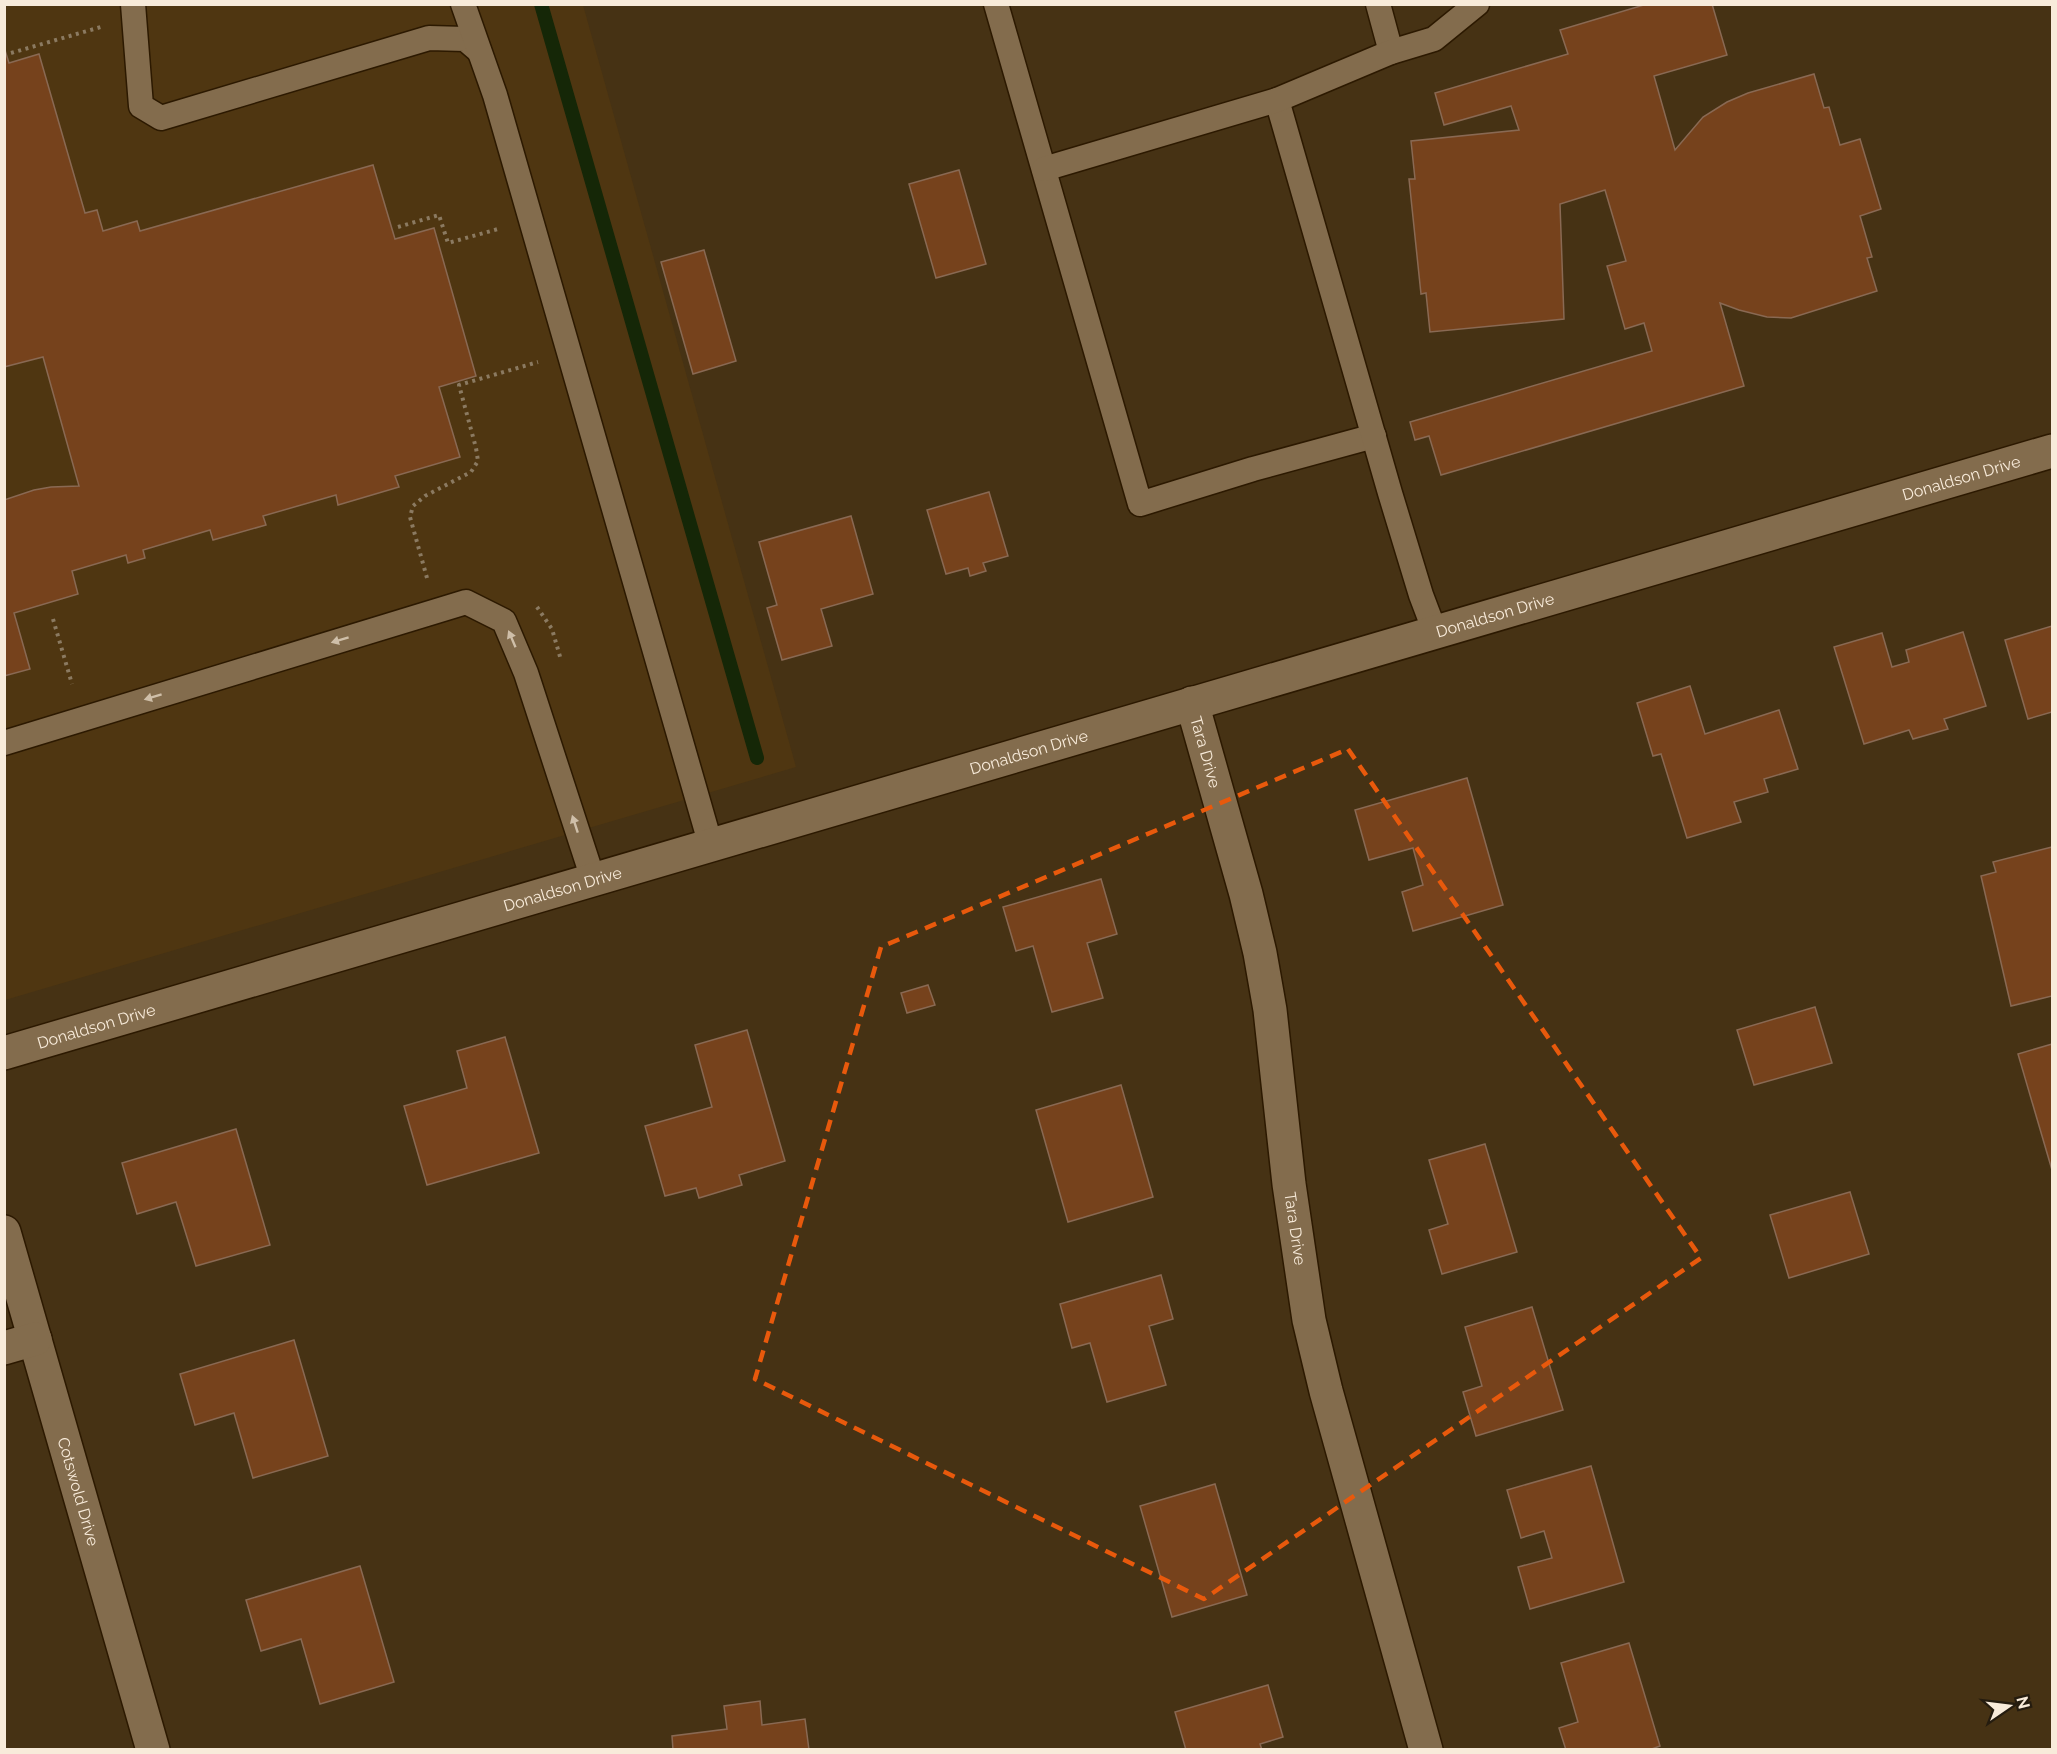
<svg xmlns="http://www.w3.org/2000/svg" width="2057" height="1754" viewBox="0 0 2057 1754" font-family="Raleway,sans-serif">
<rect width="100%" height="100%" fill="#463214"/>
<!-- built -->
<polygon fill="#4f3611" points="5,5 583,5 796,767 5,1000"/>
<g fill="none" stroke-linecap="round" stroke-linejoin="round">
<!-- stream -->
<path stroke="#152707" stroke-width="14" d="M541,4C615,255 685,507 757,758"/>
</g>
<!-- building -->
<g fill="#76421c" stroke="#896953" stroke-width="1.5">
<polygon points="1647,4 1712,4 1727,55 1654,76 1675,150 1703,117 1727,102 1748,93 1814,74 1824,108 1829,107 1840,145 1860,139 1881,209 1860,216 1872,257 1867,258 1877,291 1791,318 1767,317 1739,310 1720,303 1744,386 1441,475 1429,436 1415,440 1410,422 1652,351 1644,323 1625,329 1607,266 1626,261 1605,190 1560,204 1564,319 1430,332 1426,293 1421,294 1409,179 1415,179 1411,141 1519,130 1511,106 1444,125 1435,93 1568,54 1560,30"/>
<polygon points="4,47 9,63 39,54 85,213 97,210 103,231 137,221 140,231 373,165 395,239 434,228 476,376 439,387 460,457 395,476 399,487 338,505 336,495 263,516 266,525 213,540 210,530 143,550 145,558 128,563 126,555 72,571 78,594 14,613 30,669 4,676 4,500 34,490 51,487 79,486 43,357 4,367"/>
<polygon points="959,170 986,264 936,278 909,184"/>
<polygon points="704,250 736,361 693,374 661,262"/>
<polygon points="989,492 1008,556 983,563 986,571 970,576 968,568 946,574 927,510"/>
<polygon points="851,516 873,594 821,609 832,646 782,660 767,608 777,605 759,542"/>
<polygon points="2052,626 2052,712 2028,719 2005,640"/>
<polygon points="1963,632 1986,706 1944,719 1948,729 1913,739 1909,730 1864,744 1834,647 1882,633 1892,667 1909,662 1906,650"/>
<polygon points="1690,686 1705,734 1779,710 1798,769 1764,779 1768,792 1734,802 1741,822 1687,838 1661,754 1653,756 1637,703"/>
<polygon points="1467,778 1503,905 1413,931 1402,892 1423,885 1413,848 1369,860 1355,810"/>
<polygon points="2052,847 2052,996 2011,1006 1981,876 1996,872 1993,862"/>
<polygon points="1101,879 1117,934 1087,943 1103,998 1052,1012 1033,946 1016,951 1003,907"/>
<polygon points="928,985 935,1005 907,1013 901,993"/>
<polygon points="1815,1007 1832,1063 1754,1085 1737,1030"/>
<polygon points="747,1030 785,1161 739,1175 742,1185 699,1198 696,1188 665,1196 645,1126 712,1107 695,1045"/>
<polygon points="505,1037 539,1153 427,1185 404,1106 467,1088 457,1051"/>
<polygon points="2052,1044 2052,1170 2018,1054"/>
<polygon points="1121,1085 1153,1197 1068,1222 1036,1110"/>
<polygon points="236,1129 270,1245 196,1266 176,1202 137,1214 122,1163"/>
<polygon points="1485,1144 1517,1252 1442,1274 1429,1230 1448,1224 1429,1160"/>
<polygon points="1850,1192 1869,1254 1789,1278 1770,1215"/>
<polygon points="1161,1275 1173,1319 1149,1326 1166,1385 1107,1402 1090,1343 1072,1348 1060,1304"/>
<polygon points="1532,1307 1563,1410 1476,1436 1463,1392 1482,1386 1465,1327"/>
<polygon points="294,1340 328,1456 253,1478 234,1413 195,1425 180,1374"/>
<polygon points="1591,1466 1624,1582 1530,1609 1518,1567 1552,1558 1544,1531 1521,1538 1507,1490"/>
<polygon points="1215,1484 1247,1595 1172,1617 1140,1506"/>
<polygon points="360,1566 394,1682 320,1704 301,1639 261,1651 246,1600"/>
<polygon points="1629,1643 1660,1746 1649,1750 1566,1750 1559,1728 1578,1722 1561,1663"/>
<polygon points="1268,1685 1283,1737 1260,1744 1262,1750 1186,1750 1175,1712"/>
<polygon points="760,1701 762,1725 805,1719 809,1750 673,1750 672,1736 727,1729 724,1706"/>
</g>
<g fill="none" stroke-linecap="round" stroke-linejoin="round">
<defs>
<g id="lane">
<polyline points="133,4 141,106 161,118 429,38 465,39 479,51"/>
<polyline points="463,4 495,95 711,846"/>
<polyline points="996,4 1140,504 1253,469 1374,436"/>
<polyline points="1378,4 1391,52"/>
<polyline points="1277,100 1390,493 1421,595 1435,632"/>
<polyline points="1044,169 1277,100 1391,52 1434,39 1477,4"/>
<polyline points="4,743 466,602 504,621 526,673 593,879"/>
</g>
<g id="street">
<path id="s1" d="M1192,703L1246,894L1260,953L1270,1010L1289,1184L1309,1320L1326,1391L1426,1750"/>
<path id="s2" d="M4,1053L2052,451"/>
<path id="s3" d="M4,1232L153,1750"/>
<polyline points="4,1348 35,1339"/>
</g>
</defs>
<!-- lane casing -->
<use href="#lane" stroke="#2c1900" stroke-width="27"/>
<!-- street casing -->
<use href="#street" stroke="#2c1900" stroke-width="36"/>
<!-- path -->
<g stroke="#8b7a61" stroke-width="4" stroke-dasharray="3 4.5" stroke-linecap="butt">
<polyline points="11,53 101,27"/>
<polyline points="398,227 439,215 448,243 498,229"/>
<polyline points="427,578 410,517 413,506 425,496 471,472 478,461 476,448 459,385 538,362"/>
<polyline points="537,607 552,629 561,660"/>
<polyline points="53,619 72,684"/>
</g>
<!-- lane -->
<use href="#lane" stroke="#836c4d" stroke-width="24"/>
<!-- street -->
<use href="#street" stroke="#836c4d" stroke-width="33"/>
</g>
<!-- one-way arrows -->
<defs><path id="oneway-solid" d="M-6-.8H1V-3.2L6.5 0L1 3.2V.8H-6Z" transform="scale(1.5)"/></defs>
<g fill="#cfbfa9">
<use href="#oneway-solid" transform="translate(512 639) rotate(-113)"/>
<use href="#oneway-solid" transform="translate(340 640) rotate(163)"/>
<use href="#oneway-solid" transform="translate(153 697) rotate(163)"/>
<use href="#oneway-solid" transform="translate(575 824) rotate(-108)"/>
</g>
<!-- marked area -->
<path fill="none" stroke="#e8590c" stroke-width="4.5" stroke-dasharray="12 8" stroke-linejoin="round" d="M1348,749L1701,1258L1204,1599L755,1379L881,947Z"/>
<g text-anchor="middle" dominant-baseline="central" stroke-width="4.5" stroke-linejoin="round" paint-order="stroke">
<!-- street labels -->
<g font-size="16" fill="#f8ebda" stroke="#251c0f">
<text stroke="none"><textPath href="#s2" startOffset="2040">Donaldson Drive</textPath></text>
<text stroke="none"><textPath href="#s2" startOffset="1554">Donaldson Drive</textPath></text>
<text stroke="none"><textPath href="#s2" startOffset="1068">Donaldson Drive</textPath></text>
<text stroke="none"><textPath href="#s1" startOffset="51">Tara Drive</textPath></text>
<text stroke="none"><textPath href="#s2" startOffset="582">Donaldson Drive</textPath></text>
<text stroke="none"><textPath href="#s2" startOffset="96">Donaldson Drive</textPath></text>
<text stroke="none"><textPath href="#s1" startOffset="537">Tara Drive</textPath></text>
<text stroke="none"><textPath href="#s3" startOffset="270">Cotswold Drive</textPath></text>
</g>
</g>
<!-- border -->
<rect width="2057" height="1754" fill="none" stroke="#f8ebda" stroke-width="12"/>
<!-- north arrow -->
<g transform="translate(2009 1706) rotate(76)" stroke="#251c0f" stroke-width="4.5" paint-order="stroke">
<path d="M0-4.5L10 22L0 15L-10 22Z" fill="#f8ebda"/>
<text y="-9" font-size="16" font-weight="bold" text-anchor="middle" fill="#f8ebda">N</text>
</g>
</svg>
